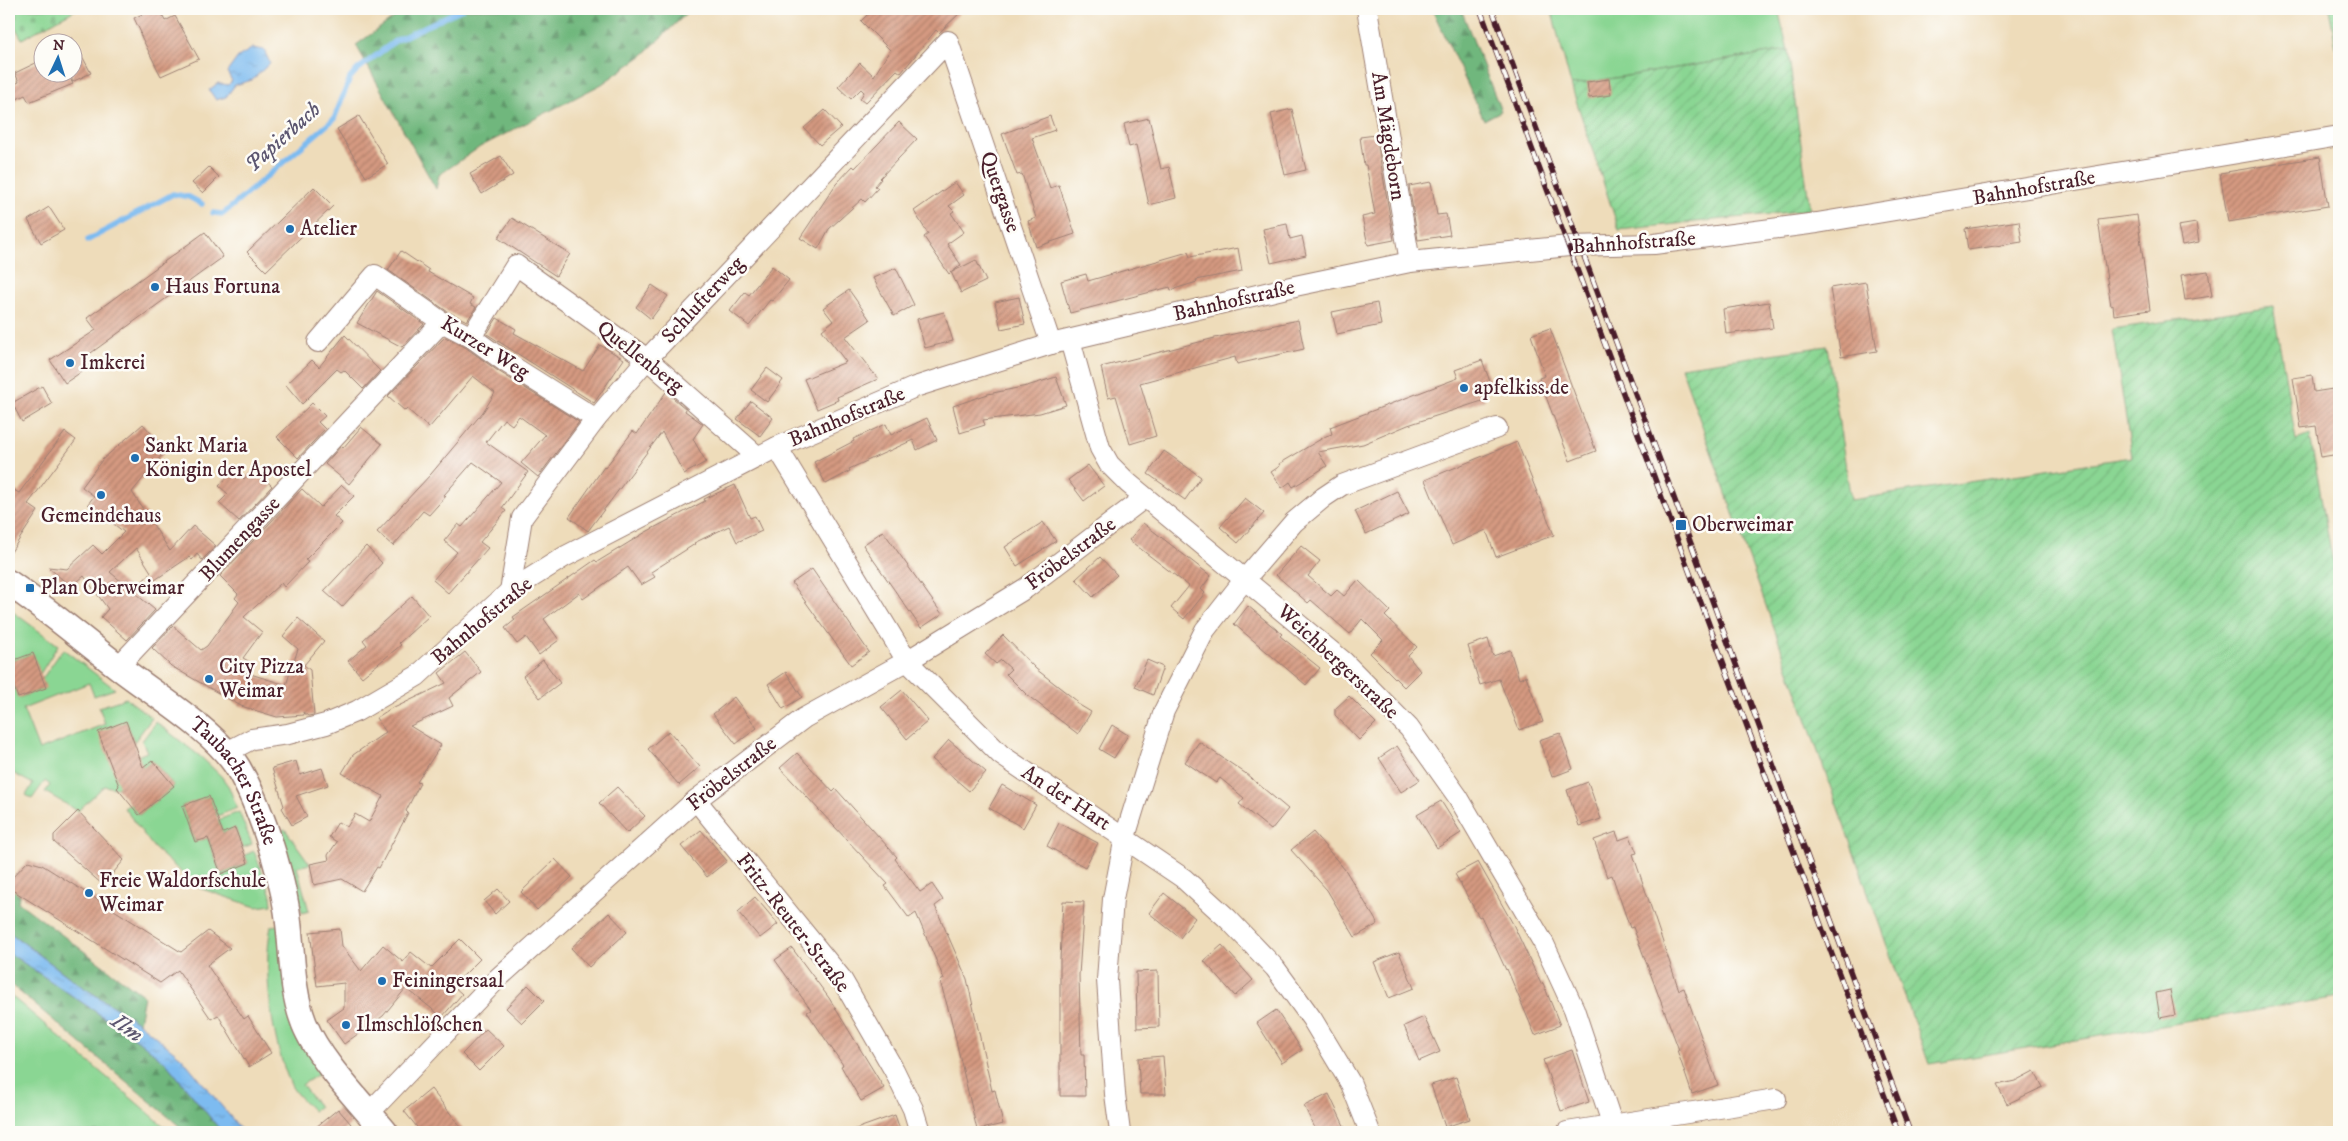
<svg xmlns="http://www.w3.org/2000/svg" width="2348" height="1141" viewBox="0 0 2348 1141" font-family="'IM FELL DW Pica',serif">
<defs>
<pattern id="forest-firs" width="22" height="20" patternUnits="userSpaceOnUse" patternTransform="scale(1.25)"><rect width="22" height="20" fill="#6fb77d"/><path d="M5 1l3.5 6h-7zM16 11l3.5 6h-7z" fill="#5d9467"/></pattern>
<pattern id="cemetery-stones" width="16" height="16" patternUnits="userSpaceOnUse" patternTransform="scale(1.25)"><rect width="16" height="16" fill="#8ad693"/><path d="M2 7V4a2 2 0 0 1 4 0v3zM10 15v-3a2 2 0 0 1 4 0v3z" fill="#79b77f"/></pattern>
<pattern id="garden-furrows" width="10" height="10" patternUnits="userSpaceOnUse" patternTransform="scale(1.25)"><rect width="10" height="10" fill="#8ad693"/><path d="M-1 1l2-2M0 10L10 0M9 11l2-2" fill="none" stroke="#79b77f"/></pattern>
<pattern id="water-ripples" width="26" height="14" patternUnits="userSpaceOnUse" patternTransform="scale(1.25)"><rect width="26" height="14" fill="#7dbbf0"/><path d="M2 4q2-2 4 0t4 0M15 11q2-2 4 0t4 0" fill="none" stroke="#6ea0ce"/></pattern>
<pattern id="building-hatch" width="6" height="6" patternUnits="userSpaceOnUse" patternTransform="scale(1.25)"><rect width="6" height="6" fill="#d59a81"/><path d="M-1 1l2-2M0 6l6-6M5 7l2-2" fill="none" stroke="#af7d6a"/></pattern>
</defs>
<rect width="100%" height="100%" fill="#fdfcf7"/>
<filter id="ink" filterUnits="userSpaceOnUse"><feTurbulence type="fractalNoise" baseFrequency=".02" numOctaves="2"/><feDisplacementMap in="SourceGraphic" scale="10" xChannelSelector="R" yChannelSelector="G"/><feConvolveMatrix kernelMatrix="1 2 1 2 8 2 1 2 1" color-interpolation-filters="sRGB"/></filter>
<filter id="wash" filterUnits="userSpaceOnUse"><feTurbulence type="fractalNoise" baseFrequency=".0096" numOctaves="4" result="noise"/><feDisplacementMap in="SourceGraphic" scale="20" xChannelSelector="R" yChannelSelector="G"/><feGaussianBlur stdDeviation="1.12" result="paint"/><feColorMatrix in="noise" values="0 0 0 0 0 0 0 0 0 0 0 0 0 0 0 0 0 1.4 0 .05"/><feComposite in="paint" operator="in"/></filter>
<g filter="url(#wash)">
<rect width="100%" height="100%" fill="#eedcba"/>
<!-- grass -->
<g fill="#8ad693" stroke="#6a7a5f">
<polygon points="1551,9 1778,9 1788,50 1571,85"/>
<polygon points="2329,9 2339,9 2339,64"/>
<polygon points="9,609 58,645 40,674 33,654 9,662"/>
<polygon points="63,649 115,689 94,696 89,683 23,709 39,750 105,724 99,707 126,698 152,718 134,742 126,722 112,767 147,752 142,741 156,722 201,757 221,776 229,787 237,808 217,816 209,797 182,806 195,842 208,838 221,874 248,863 245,855 254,851 271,895 272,905 256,907 199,888 154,848 124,808 130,804 139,815 174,786 152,760 117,788 104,786 78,811 45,792 50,785 45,781 32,799 26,795 33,784 9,771 9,673 18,698 45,688 42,679"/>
<polygon points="239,812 252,844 242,848 235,828 223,833 218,820"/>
<polygon points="285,829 310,864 297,867 309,911 302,913 292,869 279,832"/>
<path d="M278,925L320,1073L302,1085L319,1107L313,1111C306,1103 295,1094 291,1085C272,1044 262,970 271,926Z"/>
<polygon points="9,994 171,1132 9,1132"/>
</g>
<!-- forest -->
<g fill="url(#forest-firs)" stroke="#5c6b54">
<polygon points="406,9 691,9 643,55 602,84 480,147 439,175 436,189 356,45"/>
<polygon points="1432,9 1461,9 1501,111 1484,120"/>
<polygon points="9,883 20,890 18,902 144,996 139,1023 81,986 9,932"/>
<polygon points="9,953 139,1041 166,1063 222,1132 184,1132 177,1124 9,983"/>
</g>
<!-- cemetery -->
<polygon fill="url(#cemetery-stones)" stroke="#6a7a5f" points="9,9 77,9 22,39 9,16"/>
<!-- garden -->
<g fill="url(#garden-furrows)" stroke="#6a7a5f">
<polygon points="1788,50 1810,210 1619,230 1571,85"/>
<polygon points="2273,306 2296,440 2310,435 2335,574 2339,574 2339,997 1929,1064 1681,367 1827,346 1851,500 2132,457 2112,329"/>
</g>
<!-- water -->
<g fill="url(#water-ripples)" stroke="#646d8e">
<polygon points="253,48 264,50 270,63 252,80 235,85 226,97 216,100 209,90 218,83 228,85 232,81 227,72 238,57"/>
<polygon points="9,932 81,986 139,1023 182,1058 243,1132 222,1132 166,1063 139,1041 9,953"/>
</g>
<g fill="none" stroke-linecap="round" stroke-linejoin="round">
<!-- stream -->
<g stroke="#7dbbf0" stroke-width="5.5">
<polyline points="213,213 223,214 334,119 350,78 357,70 395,41 462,9"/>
<polyline points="88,240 173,194 189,197 202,204"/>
</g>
</g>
<g id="blocks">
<!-- building -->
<g fill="url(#building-hatch)">
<polygon points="153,9 159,9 165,21 175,16 199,59 161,76 140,34 141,33 134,18"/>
<polygon points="873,9 964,9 939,33 936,30 901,73 897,70 865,103 860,99 864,92 861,89 851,99 838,87 860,63 874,76 890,50 861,21"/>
<polygon points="72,37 91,73 72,82"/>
<polygon points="42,60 42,72 67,72 73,84 29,102 25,95 13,101 9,87 19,82 15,73"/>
<polygon points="1609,79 1611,95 1589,98 1587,82"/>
<polygon points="1292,109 1306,170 1285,175 1271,114"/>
<polygon points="825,110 841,127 820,145 804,128"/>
<polygon points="359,116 388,164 366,177 337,129"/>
<polygon points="1050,116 1055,130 1032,138 1050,188 1059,185 1075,234 1036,247 1028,221 1036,218 1022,174 1017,175 1002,134"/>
<polygon points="1149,118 1161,169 1169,167 1176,198 1149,205 1136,145 1129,147 1124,124"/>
<polygon points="899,122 917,139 880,178 881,179 875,186 878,188 865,202 862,199 829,229 818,249 800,238 836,184 853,166 855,168"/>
<polygon points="1376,135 1394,240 1368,245 1362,217 1375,214 1366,165 1364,165 1360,137"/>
<polygon points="501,156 513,175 482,194 470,174"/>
<polygon points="2320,157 2328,206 2228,222 2220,173"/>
<polygon points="209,167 219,177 203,193 192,183"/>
<polygon points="955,182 964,195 949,206 954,211 951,213 964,232 947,244 961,265 952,272 976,260 986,281 961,293 951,272 949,274 924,237 928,234 914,211"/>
<polygon points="1431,182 1437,215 1446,214 1450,235 1418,240 1409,186"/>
<polygon points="314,187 333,206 266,271 247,252"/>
<polygon points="49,207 64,230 41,243 28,220"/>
<polygon points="2137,215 2150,310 2114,315 2113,305 2111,306 2098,220"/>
<polygon points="512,218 570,254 556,276 498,238"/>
<polygon points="2019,221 2022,242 1968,250 1965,229"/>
<polygon points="2196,223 2199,242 2182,245 2178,226"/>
<polygon points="1287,224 1290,239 1302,236 1306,255 1271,263 1263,229"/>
<polygon points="205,232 223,257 84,358 90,366 65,383 50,360 96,330 87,318"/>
<polygon points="1238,248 1242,271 1196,280 1197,282 1171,290 1170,287 1070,313 1061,281 1086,274 1088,281 1188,252 1190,257"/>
<polygon points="401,251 429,270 428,272 473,298 470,304 476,307 467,321 448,312 388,270"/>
<polygon points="772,266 789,280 772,301 770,300 749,326 730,311 745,292 749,295"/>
<polygon points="896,268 914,305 894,316 873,278"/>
<polygon points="2208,271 2212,296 2185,300 2181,275"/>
<polygon points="1866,282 1877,351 1841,357 1830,288"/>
<polygon points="652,285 668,296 651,319 636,307"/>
<polygon points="849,290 870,320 845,337 878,379 837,397 838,400 817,409 804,379 846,362 822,330 833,321 823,308"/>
<polygon points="377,291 424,324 402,347 357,323"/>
<polygon points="1019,297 1025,324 1001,329 995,302"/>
<polygon points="1769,302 1773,328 1726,334 1723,309"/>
<polygon points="1377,303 1381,325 1337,334 1332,312"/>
<polygon points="944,312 953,341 925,348 917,319"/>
<polygon points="497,318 516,329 514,333 583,371 600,345 624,359 594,403 487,334"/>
<polygon points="1298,320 1304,349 1237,364 1235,357 1140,383 1156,436 1130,444 1116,396 1108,398 1101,367 1215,338"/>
<polygon points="1550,328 1596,451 1570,461 1539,378 1545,376 1531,335"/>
<polygon points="345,335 380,371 363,389 344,370 341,372 337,369 302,404 286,385 312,360 319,367"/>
<polygon points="445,337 465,347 498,371 579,422 538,477 521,463 545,435 519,416 512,425 504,419 486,442 528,472 502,508 506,511 480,542 488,548 448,593 433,580 457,552 444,541 458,524 462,527 501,482 473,462 444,495 446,496 429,515 423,511 393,546 377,532 431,474 483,412 495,393 473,376 429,428 407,409 405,411 388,396"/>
<polygon points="1482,360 1492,387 1482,391 1485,400 1408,425 1363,444 1318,452 1327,466 1293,487 1290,482 1282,488 1271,472 1280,466 1279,464 1326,436 1332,434 1330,427 1458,378 1455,370"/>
<polygon points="767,368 783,380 767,402 751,390"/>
<polygon points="2312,375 2314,392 2339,388 2339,454 2321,457 2316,426 2301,428 2293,378"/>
<polygon points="1056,377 1066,405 1040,413 983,420 985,425 960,433 953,406 988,394 1027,386"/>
<polygon points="42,386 52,404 22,422 12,403"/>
<polygon points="666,392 686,409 685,411 703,424 693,439 706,462 684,474 662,432 588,531 569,517 604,467 605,468 633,431 637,434"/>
<polygon points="751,401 773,418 760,436 737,419"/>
<polygon points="312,403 325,416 318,422 325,429 298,458 277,437"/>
<polygon points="927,418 937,440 917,450 913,440 849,469 850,471 826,484 814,462 854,441 853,439 886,424 891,435"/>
<polygon points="143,424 166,450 132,492 170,551 193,526 216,546 202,560 197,554 192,560 189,557 146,586 142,582 151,572 136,548 110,572 155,610 127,640 101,617 108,609 84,576 71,587 48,567 67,569 93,545 102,554 124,532 88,504 94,496 82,487 102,460"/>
<polygon points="361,427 382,444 349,484 325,464 341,446 343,448"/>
<polygon points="65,432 76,440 28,504 38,511 9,555 9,487 19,493"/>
<polygon points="1517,442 1554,535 1496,557 1486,530 1452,545 1425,480"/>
<polygon points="1164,451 1201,477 1185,500 1148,474"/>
<polygon points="1088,465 1104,486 1084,501 1068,480"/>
<polygon points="254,469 272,486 239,521 219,503 228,494 219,486 234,470 244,479"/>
<polygon points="342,485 354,496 334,516 342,523 305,560 308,562 284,587 281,583 244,617 262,632 243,658 250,662 244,672 286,685 298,649 283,636 298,618 324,641 304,665 310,670 314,715 308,716 303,712 304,715 277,717 241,706 171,666 152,648 173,626 201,650 207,646 239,602 235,598 238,594 220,576 302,489 321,507"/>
<polygon points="735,485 750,518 755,516 762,531 737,542 729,526 694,543 695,544 651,572 655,577 641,585 628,567 583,599 579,593 544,619 559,640 539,655 526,637 517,644 505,628 515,620 513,617 595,560 597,562 646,532 705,501 704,499"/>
<polygon points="1397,491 1409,514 1366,534 1355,511"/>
<polygon points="1245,498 1264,513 1238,543 1220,527"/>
<polygon points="1043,522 1056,541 1017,566 1005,547"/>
<polygon points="1143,523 1211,576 1201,589 1205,593 1184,619 1171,608 1189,586 1129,540"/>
<polygon points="883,531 942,614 921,628 863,545"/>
<polygon points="366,546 382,563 342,607 324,591"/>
<polygon points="1301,546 1320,561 1308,576 1331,596 1337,590 1344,596 1358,580 1390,611 1385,616 1417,647 1408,656 1420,671 1404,687 1370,653 1383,640 1362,619 1350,634 1311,600 1308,603 1276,575"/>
<polygon points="1100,557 1117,575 1093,597 1076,579"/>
<polygon points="812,569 869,652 851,665 792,583"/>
<polygon points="412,596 429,616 399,643 401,645 362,677 348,661 367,645 363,640"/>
<polygon points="1248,606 1282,634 1280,636 1320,668 1306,685 1234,624"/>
<polygon points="1003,635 1036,669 1077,701 1076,703 1091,712 1078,734 1027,695 1006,674 1011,669 1001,660 996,664 985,654"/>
<polygon points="1488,639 1493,656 1510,650 1519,679 1526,676 1543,722 1519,730 1499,679 1480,685 1468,646"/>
<polygon points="465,652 481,672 449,698 453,706 410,726 441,745 417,782 420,783 406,811 408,813 379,868 377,867 362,891 342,879 314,885 310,864 329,860 328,855 337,842 329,837 338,822 347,827 355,814 369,822 383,796 342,773 353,755 386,732 376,718 393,707 394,708 446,683 439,673"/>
<polygon points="33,653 46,688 18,698 9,673 9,662"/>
<polygon points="543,660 560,683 540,698 523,676"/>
<polygon points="1147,660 1163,667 1153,695 1135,687"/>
<polygon points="786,672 802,697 783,709 768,684"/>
<polygon points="902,690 928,721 907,739 881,707"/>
<polygon points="1349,696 1376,723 1359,740 1335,715 1335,709"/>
<polygon points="734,697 757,728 736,744 713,714"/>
<polygon points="126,721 143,767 152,760 174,786 139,815 117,788 119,786 98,732"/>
<polygon points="1112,725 1128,735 1114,758 1099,749"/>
<polygon points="669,731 700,767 679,785 648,749"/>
<polygon points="1560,733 1573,769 1552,777 1539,740"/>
<polygon points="949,740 986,772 969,791 932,759"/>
<polygon points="1199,742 1245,773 1288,809 1271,830 1239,804 1244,798 1220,778 1216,783 1185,762"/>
<polygon points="1397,746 1420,780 1401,792 1379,758"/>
<polygon points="797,753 833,792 836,789 897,857 895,859 920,892 932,884 943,900 935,906 967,979 992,1091 995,1090 1003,1124 977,1130 950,1015 940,981 944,979 916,913 909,918 885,886 888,884 780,768"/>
<polygon points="296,761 300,775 322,768 328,785 296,796 307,817 292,825 282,808 284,806 272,768"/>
<polygon points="1588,782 1601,819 1579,826 1567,790"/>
<polygon points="1002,785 1036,805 1023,828 989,808"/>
<polygon points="617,787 645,816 627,833 599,803"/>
<polygon points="209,796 223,833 235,828 248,863 221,874 208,838 195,842 182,806"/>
<polygon points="1441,801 1461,833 1437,848 1417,815"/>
<polygon points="78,811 124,860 103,885 54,842 54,835"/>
<polygon points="1059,823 1098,843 1085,867 1047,846"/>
<polygon points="701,830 727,861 707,877 681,846"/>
<polygon points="1313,832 1346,871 1378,924 1355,937 1327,890 1291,850"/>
<polygon points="1616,832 1619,840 1630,836 1637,853 1633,854 1679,990 1684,988 1718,1085 1692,1094 1677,1050 1679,1050 1633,927 1630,928 1612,875 1607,877 1594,840"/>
<polygon points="555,859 572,877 537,910 521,892"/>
<polygon points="28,861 42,865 181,952 208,931 230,948 207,965 244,1019 248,1016 271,1053 249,1067 218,1015 211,1019 178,970 160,983 9,888 9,881"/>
<polygon points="1478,862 1513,924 1541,984 1543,983 1560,1025 1535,1035 1507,969 1506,970 1481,916 1479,917 1455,874"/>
<polygon points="498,889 509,901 495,914 484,901"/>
<polygon points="1164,893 1195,918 1180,938 1149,913"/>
<polygon points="755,897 778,924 760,938 738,912"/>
<polygon points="1063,901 1084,902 1079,975 1081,1055 1084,1055 1085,1096 1060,1096 1060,959"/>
<polygon points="609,913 627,932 589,967 571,948"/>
<polygon points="340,929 342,946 361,971 383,945 403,962 411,952 431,968 460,939 480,959 453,986 462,994 442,1017 406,988 383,1016 344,1044 327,1020 344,1008 344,983 317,986 310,932"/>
<polygon points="1222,945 1253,980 1235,996 1204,961"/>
<polygon points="792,948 829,998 884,1088 861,1101 841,1066 843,1065 807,1012 811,1010 775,960"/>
<polygon points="1399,952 1414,988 1389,998 1374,962"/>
<polygon points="1158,971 1159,1027 1137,1028 1136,972"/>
<polygon points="528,985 544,1001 522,1023 506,1008"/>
<polygon points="2170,990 2175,1015 2160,1018 2156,993"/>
<polygon points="1276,1010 1302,1050 1282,1063 1257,1023"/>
<polygon points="1424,1017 1440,1052 1419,1061 1404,1026"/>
<polygon points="486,1029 504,1046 479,1071 462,1054"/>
<polygon points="1572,1050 1589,1102 1561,1111 1543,1060"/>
<polygon points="1163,1056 1166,1094 1140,1094 1138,1058"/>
<polygon points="2034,1071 2043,1087 2007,1104 1997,1085 2015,1081"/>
<polygon points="1456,1077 1470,1119 1445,1127 1431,1085"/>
<polygon points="431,1089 465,1132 421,1132 404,1111"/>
<polygon points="1329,1094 1347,1132 1317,1132 1304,1106"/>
<polygon points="338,1109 351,1124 342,1132 310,1132"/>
<polygon points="895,1115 901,1132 854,1132 853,1130"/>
</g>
</g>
</g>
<g filter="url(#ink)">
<use href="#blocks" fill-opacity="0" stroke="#9c7e72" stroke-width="1"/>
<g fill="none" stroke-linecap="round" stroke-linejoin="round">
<defs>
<g id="minor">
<polyline points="1367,9 1410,262"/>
<polyline points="471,337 516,265 647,359 758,457"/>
<polyline points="1070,340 1100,448 1109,464 1128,483 1344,662 1409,728 1458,797 1544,944 1574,1009 1615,1132"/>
<polyline points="318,342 375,275 442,322 471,337 504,361 596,419"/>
<polyline points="777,447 907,661 1001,755 1183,878 1228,919 1275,968 1312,1019 1351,1084 1370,1132"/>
<polyline points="510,591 522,518 596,419 647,359 948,41 1051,344"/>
<polyline points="118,667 442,322"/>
<polyline points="225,753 252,739 288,734 326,724 357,711 417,676 510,591 564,557 777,447 915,387 1051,344 1295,286 1410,262 1569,246 1654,244 1817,223 2339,136"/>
<polyline points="696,800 841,978 894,1070 913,1109 920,1132"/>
<polyline points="369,1113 497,979 696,800 804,718 907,661 1026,588 1144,498"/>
<polyline points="1120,1132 1115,1094 1107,980 1113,899 1125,837 1164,711 1205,630 1245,579 1294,522 1324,497 1342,485 1497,428"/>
<polyline points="1567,1132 1776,1099"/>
</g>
<g id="tertiary">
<path id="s1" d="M9,583C47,609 83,640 120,668C155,695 215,731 238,768C260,805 280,868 287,911C293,949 290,987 304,1023C318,1059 360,1102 385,1132"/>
</g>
</defs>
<!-- minor casing -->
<use href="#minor" stroke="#9c7e72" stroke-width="22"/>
<!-- tertiary casing -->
<use href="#tertiary" stroke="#9c7e72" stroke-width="28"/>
<!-- minor -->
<use href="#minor" stroke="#fff" stroke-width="20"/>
<!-- tertiary -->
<use href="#tertiary" stroke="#fff" stroke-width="25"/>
<defs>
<g id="rail">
<polyline points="1480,9 1898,1132"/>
<polyline points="1492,9 1910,1132"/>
</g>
</defs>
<!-- rail casing -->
<use href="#rail" stroke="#4a1f2b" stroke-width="5.5"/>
<!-- rail -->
<use href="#rail" stroke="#fdfcf7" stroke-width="4" stroke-dasharray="11" stroke-linecap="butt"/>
</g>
</g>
<!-- markers -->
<g fill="#1f6fb2" stroke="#fdfcf7" stroke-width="2">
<circle cx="290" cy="229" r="5"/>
<circle cx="155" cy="287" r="5"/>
<circle cx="70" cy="363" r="5"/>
<circle cx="1464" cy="388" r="5"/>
<circle cx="135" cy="458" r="5"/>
<circle cx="101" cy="495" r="5"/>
<rect x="1675" y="519" width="12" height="12" rx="2.5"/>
<rect x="25" y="583" width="10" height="10" rx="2.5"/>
<circle cx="209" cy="679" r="5"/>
<circle cx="89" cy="893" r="5"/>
<circle cx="382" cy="981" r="5"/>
<circle cx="346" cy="1025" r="5"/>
</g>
<g text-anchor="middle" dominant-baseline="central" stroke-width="5" stroke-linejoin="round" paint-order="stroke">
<!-- street labels -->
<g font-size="21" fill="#4a1f2b" stroke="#fdfcf7">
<text transform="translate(1388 136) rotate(81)">Am Mägdeborn</text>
<text transform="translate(2034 188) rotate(-10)">Bahnhofstraße</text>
<text transform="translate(1000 192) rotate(71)">Quergasse</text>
<text transform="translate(1634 243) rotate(-4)">Bahnhofstraße</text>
<text transform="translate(703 300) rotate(-47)">Schlufterweg</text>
<text transform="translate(1234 301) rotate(-13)">Bahnhofstraße</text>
<text transform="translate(485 348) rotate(32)">Kurzer Weg</text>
<text transform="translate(640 357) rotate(38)">Quellenberg</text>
<text transform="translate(847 417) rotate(-23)">Bahnhofstraße</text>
<text transform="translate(240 539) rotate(-47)">Blumengasse</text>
<text transform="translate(1071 554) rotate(-37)">Fröbelstraße</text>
<text transform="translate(482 621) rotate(-40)">Bahnhofstraße</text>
<text transform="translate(1338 662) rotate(43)">Weichbergerstraße</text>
<text transform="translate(732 774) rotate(-38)">Fröbelstraße</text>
<text stroke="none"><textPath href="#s1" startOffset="304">Taubacher Straße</textPath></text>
<text transform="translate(1066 798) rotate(33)">An der Hart</text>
<text transform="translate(793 923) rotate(52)">Fritz-Reuter-Straße</text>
</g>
<!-- poi labels -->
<g font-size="21" fill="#4a1f2b" stroke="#fdfcf7" text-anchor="start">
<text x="300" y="229">Atelier</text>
<text x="165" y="287">Haus Fortuna</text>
<text x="80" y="363">Imkerei</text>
<text x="1474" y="388">apfelkiss.de</text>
<text x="145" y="446">Sankt Maria<tspan x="145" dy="24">Königin der Apostel</tspan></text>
<text x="101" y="516" text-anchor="middle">Gemeindehaus</text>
<text x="1692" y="525">Oberweimar</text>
<text x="40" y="588">Plan Oberweimar</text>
<text x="219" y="667">City Pizza<tspan x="219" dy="24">Weimar</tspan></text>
<text x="99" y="881">Freie Waldorfschule<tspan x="99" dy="24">Weimar</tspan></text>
<text x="392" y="981">Feiningersaal</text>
<text x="356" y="1025">Ilmschlößchen</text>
</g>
<!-- water labels -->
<g font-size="22" font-style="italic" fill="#5c5670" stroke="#fdfcf7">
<text transform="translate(283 137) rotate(-42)">Papierbach</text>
<text transform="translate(127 1028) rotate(36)">Ilm</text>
</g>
</g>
<!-- margin -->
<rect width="2348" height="1141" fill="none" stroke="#fdfcf7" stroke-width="30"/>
<!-- north arrow -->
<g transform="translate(58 58) rotate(4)"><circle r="24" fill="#fdfcf7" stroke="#b5a4a5"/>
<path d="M0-4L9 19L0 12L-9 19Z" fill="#1f6fb2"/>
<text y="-8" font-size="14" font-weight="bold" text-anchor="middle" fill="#4a1f2b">N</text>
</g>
</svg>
